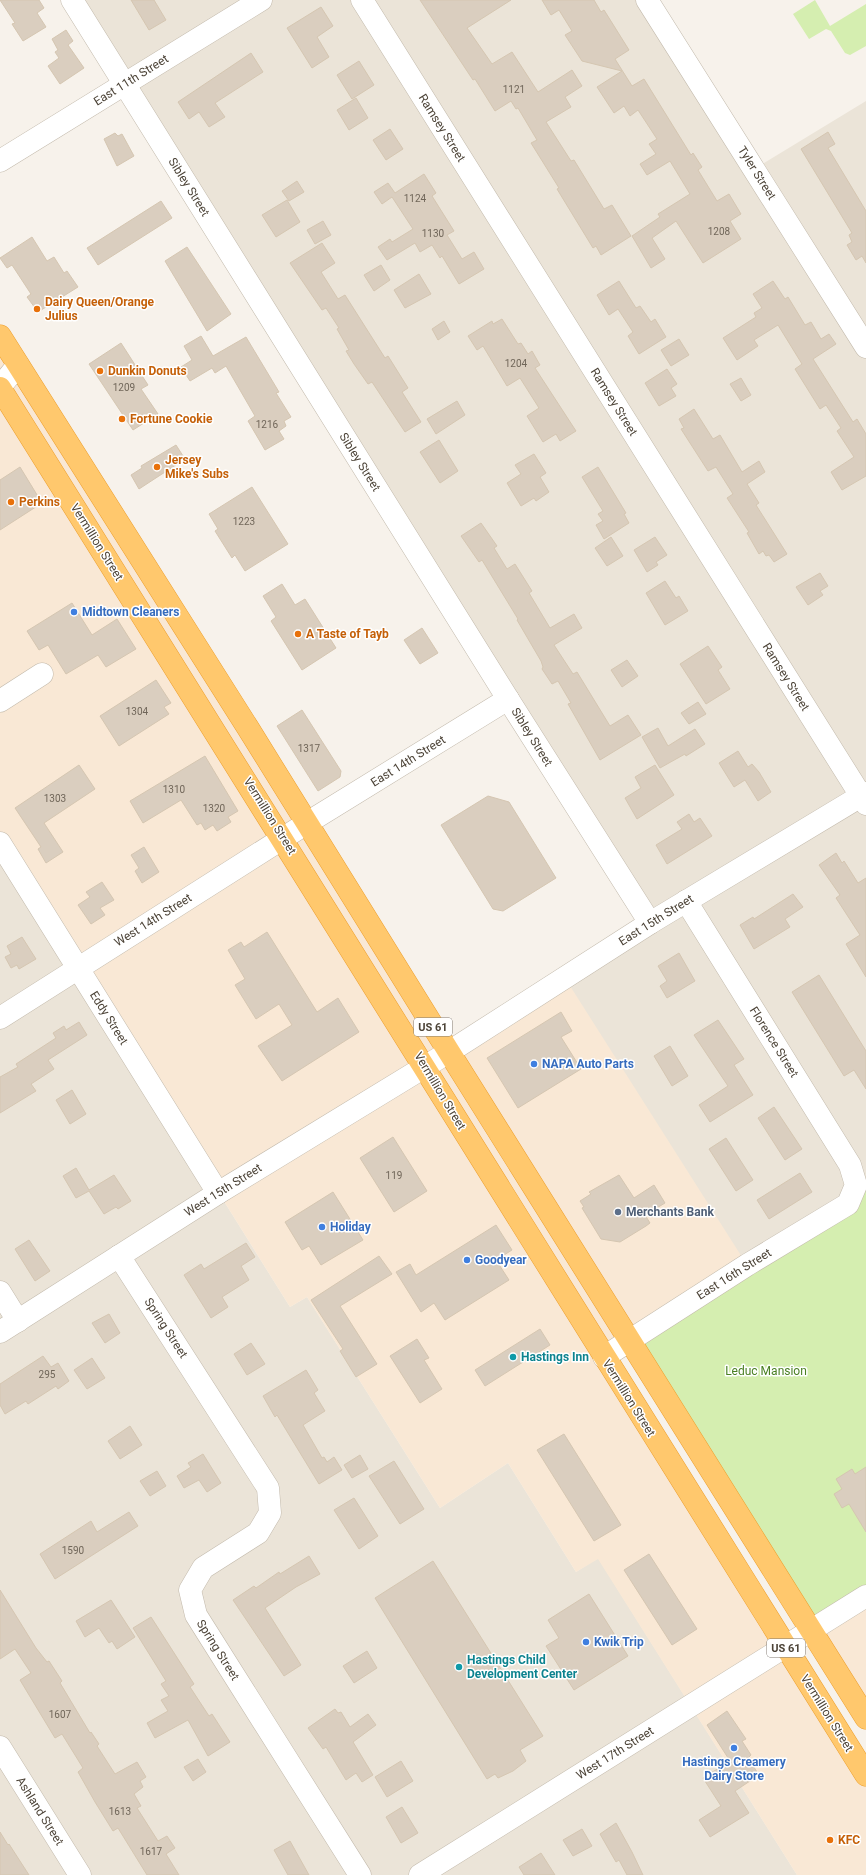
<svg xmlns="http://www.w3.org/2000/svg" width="866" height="1875" viewBox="0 0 866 1875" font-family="Roboto,sans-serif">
<rect width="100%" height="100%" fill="#f7f2eb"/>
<!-- residential -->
<g fill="#ebe4d8">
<polygon points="72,0 647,0 754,169 866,101 866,1596 565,978 650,923"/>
<polygon points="0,843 290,1307 307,1297 440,1508 508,1463 576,1572 598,1558 797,1875 0,1875"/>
</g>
<!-- commercial -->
<g fill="#f9e8d5">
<polygon points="0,336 449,1052 565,978 747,1265 604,1357 866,1775 866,1875 797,1875 598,1559 576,1572 508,1463 440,1508 307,1297 290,1307 0,843"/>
<polygon points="866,1596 866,1718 811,1631"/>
</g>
<!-- green -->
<g fill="#d5eeb0">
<polygon points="815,0 830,26 866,4 866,46 850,55 845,53 831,31 826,29 809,39 793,14"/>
<polygon points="866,1188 866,1596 811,1631 629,1339"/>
</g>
<!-- building -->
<g fill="#dacebf" stroke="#d5c6b1">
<polygon points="0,0 39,0 44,8 37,13 46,27 23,41 12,24 15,23"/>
<polygon points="131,0 154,0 166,20 149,30"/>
<polygon points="420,0 511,0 467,28 492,64 512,52 538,92 572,70 582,86 565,97 571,107 546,122 571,161 574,160 604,209 612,205 631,236 601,255 596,246 593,248 557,189 559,188 531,143 537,140 518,108 516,109 511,101 495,111 475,79 473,80"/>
<polygon points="542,0 594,0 601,12 604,10 629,50 615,59 632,86 644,79 691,155 693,153 702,167 698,170 717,201 729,194 741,214 730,221 741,239 703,263 676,221 652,238 665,259 651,268 632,236 660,217 658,214 690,194 670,161 647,175 640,164 656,154 649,144 657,139 638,110 630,116 624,106 614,113 597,87 622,71 582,61 565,35 572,31 559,10 551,15"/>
<polygon points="321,7 333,26 317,37 329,57 312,68 287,28"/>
<polygon points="66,30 73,41 68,45 84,68 60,84 48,66 59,58 55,52 58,50 52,39"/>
<polygon points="251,53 263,72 215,103 225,117 209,127 199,112 189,119 178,102"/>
<polygon points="359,61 374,85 352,99 337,75"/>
<polygon points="356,98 368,118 349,130 337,110"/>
<polygon points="390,129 403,149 386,160 373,140"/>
<polygon points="828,132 835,144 828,148 866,211 866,263 862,256 856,260 847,245 852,242 849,235 852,233 801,149"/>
<polygon points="115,133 118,136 122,134 134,156 117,166 104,139"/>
<polygon points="424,174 436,193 432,196 454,231 447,235 462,259 474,252 484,269 459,284 442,256 440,258 432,245 420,252 415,243 387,260 378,247 390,239 392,242 413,229 392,197 382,204 374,192 388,183 395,193"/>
<polygon points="297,181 304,192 289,201 282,191"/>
<polygon points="287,200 300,222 276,237 262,215"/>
<polygon points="161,201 172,218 98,265 87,248"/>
<polygon points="323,221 331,235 315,244 307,230"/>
<polygon points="32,237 47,261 54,257 64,273 67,271 78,287 38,312 27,297 31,294 12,265 7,268 0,258"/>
<polygon points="322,243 335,263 321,272 338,299 345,295 385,358 388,356 408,388 402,392 421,422 405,432 372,382 368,384 354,364 346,351 349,350 337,329 339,328 326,308 322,310 290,263"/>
<polygon points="187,247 231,314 207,331 165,261"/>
<polygon points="381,265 390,280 374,291 364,275"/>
<polygon points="419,274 431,294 405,308 394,290"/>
<polygon points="619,281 636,308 640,306 651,322 655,319 666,337 639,354 628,336 633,332 618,309 609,315 597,295"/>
<polygon points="773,281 785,299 788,297 805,325 811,322 821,339 829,334 836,344 813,359 853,422 857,419 866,434 866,476 842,490 831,472 854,457 837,431 841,428 826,405 820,409 795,369 802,364 778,325 754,340 758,346 737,360 723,338 756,317 754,313 762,308 753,294"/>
<polygon points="502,319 518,344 521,343 528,354 532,351 540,365 535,368 576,431 560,441 556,434 543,442 527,416 539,408 520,378 507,386 483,346 477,350 468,336 492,321 493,324"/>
<polygon points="444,321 450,332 438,340 432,329"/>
<polygon points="201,336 213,356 246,337 279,392 276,393 291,417 284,421 286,426 279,431 284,439 265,450 248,421 255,416 226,366 215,373 212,368 190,381 181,367 192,360 184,346"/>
<polygon points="679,339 689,355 671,366 661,350"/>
<polygon points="121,343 148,385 141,389 158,414 133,430 89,364"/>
<polygon points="667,369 677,384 671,388 676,396 659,406 645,383"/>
<polygon points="741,378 751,395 741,401 730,384"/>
<polygon points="457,401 465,415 436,434 427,419"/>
<polygon points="694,409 713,439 720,435 742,472 759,461 765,472 747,484 759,503 756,505 787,554 774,562 769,555 766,556 763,551 759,554 747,533 749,532 727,498 733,494 716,467 708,471 681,429 684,428 679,419"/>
<polygon points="439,440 458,471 440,483 420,452"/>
<polygon points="176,445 185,459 139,489 131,475 142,468 141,466"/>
<polygon points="534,454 546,473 540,477 549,492 536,501 534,498 521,506 507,483 521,474 515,465"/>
<polygon points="20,467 42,503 0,530 0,480"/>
<polygon points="598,467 626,513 624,514 629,523 604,539 596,525 603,521 598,514 603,511 582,477"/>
<polygon points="252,487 288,544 245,571 235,555 232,558 215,531 218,529 209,514"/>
<polygon points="481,523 497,546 494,548 507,569 515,564 532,591 529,593 550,628 574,614 582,628 554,645 573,674 577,672 610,726 628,715 641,735 600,760 568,704 571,703 558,681 552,684 542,669 543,667 541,661 517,620 518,619 482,560 479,562 461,536"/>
<polygon points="611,537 623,556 607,566 595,548"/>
<polygon points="655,537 667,555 656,562 658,565 647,572 634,550"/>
<polygon points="820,573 828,586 820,591 823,595 808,605 796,587"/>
<polygon points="665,581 676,598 679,596 688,611 665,625 646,593"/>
<polygon points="282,584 295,605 305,599 336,648 302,670 271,621 276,617 263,596"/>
<polygon points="72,603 92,635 117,619 136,649 106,667 98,655 66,674 48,645 39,650 27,631"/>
<polygon points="422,628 438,653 420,664 404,640"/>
<polygon points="708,646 722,667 718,670 730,689 706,704 680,664"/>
<polygon points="627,660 638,676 622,687 611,670"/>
<polygon points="156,680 171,703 164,707 169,714 119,746 100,716"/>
<polygon points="698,702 706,714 689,724 681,713"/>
<polygon points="302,710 341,771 340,777 318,791 277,726"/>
<polygon points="658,728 668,746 695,729 705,744 686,756 685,754 660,768 642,737"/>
<polygon points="738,751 748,767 752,764 759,772 771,792 758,801 745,780 734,787 719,763"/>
<polygon points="205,756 238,811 228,817 231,822 217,831 213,825 205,830 201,823 197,825 181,800 143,823 130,801"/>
<polygon points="79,765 95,789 44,823 63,852 46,863 38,849 41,847 15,808"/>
<polygon points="655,765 674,795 637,819 625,798 641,788 635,777"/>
<polygon points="488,796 509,802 556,878 503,911 493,909 441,825"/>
<polygon points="689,814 694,822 700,818 712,836 667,864 656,845 682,829 677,822"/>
<polygon points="144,847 159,872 142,883 135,871 139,868 131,855"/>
<polygon points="836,853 842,863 844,861 858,883 866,878 866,977 846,944 860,935 836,898 840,895 819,865"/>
<polygon points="102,882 114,900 100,908 105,915 91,924 78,905 90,897 86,892"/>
<polygon points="793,894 803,907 785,919 790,927 754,949 740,925 753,917 754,919"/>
<polygon points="267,932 317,1012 338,998 359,1032 282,1081 258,1046 292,1025 279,1004 256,1019 235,985 245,979 228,950 241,942 244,947"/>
<polygon points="22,937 36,959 19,969 17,965 11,968 5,957 11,954 7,946"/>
<polygon points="679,953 695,981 667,998 660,986 667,981 658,966"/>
<polygon points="819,975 866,1051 866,1089 854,1070 844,1076 792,992"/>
<polygon points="561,1012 572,1031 561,1037 581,1069 518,1108 487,1058"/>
<polygon points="718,1020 744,1059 734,1065 753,1095 710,1122 699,1105 728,1086 694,1035"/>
<polygon points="79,1022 87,1035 48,1060 54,1069 31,1084 36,1091 0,1113 0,1077 18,1067 16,1064 56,1038 53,1033 64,1026 66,1030"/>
<polygon points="670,1046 688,1076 672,1086 654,1056"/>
<polygon points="72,1090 86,1114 70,1124 56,1100"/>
<polygon points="774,1107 802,1149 785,1160 758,1118"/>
<polygon points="393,1137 427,1191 394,1212 360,1158"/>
<polygon points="726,1138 753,1180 736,1191 709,1149"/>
<polygon points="76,1168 89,1190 114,1175 131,1201 118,1209 116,1207 104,1214 89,1191 76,1198 63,1176"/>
<polygon points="800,1173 812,1192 769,1219 757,1200"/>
<polygon points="619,1175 634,1198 654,1185 665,1203 645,1215 650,1223 646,1226 620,1242 601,1239 582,1208 584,1207 580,1201 591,1194 589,1192"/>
<polygon points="333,1192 363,1240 321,1265 309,1246 302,1250 285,1222"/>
<polygon points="496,1225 512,1250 496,1260 509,1280 445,1320 434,1303 421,1312 396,1272 410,1264 416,1275"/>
<polygon points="29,1240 50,1271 35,1281 15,1249"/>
<polygon points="246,1243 255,1257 241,1266 249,1280 222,1297 228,1307 211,1318 184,1275 201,1264 204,1269"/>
<polygon points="379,1256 392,1274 340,1306 377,1364 356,1377 340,1351 343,1349 311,1300"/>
<polygon points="109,1314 120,1333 105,1343 92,1323"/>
<polygon points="540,1329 550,1345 485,1386 475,1370"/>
<polygon points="417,1339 429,1358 424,1360 442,1389 420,1403 390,1356"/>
<polygon points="251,1343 265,1364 247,1375 234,1354"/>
<polygon points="43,1356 51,1367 58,1363 69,1381 58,1389 56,1386 28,1404 26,1401 5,1414 0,1405 0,1384"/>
<polygon points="92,1358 105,1378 87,1389 74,1370"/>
<polygon points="306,1370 318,1390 314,1393 325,1411 303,1425 322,1458 324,1457 327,1462 334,1457 342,1470 319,1484 277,1415 275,1417 263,1396"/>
<polygon points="130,1426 142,1445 120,1459 108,1441"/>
<polygon points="564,1434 621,1525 594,1541 537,1450"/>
<polygon points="203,1454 221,1483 207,1492 199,1480 184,1488 177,1476 191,1467 188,1463"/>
<polygon points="360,1455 368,1469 352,1478 344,1465"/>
<polygon points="394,1461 424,1509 400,1524 369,1476"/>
<polygon points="866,1467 866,1532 849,1504 842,1508 834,1494 842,1489 836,1479 852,1469 855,1474"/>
<polygon points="157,1471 166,1486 150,1496 140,1481"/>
<polygon points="354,1498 378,1536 359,1549 334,1510"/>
<polygon points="129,1512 138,1526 55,1579 40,1554 91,1521 97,1532"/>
<polygon points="649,1554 697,1629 672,1645 624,1570"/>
<polygon points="309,1556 320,1574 296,1587 265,1608 301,1665 284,1676 233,1600 254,1586 256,1588 279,1572 280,1574"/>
<polygon points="433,1561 543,1736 520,1750 526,1761 513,1771 498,1778 495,1774 487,1779 375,1598"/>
<polygon points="0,1590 36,1648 47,1662 49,1661 62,1681 60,1683 90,1733 91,1732 99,1744 97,1746 115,1774 137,1762 146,1777 140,1781 143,1787 134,1794 141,1806 137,1808 158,1841 167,1836 175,1848 166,1854 179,1875 147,1875 118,1828 113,1831 95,1802 78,1772 83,1768 62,1734 55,1738 20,1680 31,1673 15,1649 0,1659"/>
<polygon points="589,1594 628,1656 574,1690 546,1646 559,1638 548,1620"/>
<polygon points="111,1600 135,1637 117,1649 112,1641 109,1643 99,1628 85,1637 76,1621"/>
<polygon points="151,1617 194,1684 190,1687 209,1716 212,1714 230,1742 208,1756 188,1720 155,1738 147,1723 168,1711 161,1700 169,1696 161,1684 166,1681 133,1628"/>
<polygon points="367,1651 377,1668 354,1683 343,1666"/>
<polygon points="335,1709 338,1713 341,1712 350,1727 368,1714 376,1725 353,1742 373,1775 362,1782 356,1773 346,1780 326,1747 323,1749 308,1728"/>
<polygon points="727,1711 746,1739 742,1741 751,1755 748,1758 759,1775 735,1791 749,1813 710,1837 699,1820 721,1806 703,1778 730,1761 707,1725"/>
<polygon points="198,1759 206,1772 193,1781 184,1767"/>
<polygon points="401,1761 413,1781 387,1797 375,1777"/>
<polygon points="402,1807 418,1833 401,1843 386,1817"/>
<polygon points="616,1823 632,1852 643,1875 627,1875 619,1860 616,1862 600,1834"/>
<polygon points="582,1829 592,1846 573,1856 563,1840"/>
<polygon points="0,1832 8,1845 9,1844 29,1875 0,1875"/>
<polygon points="290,1841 309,1875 288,1875 274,1850"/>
<polygon points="541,1853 555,1875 524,1875 519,1867"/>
</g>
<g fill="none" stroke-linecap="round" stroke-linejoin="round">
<defs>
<g id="minor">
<polyline points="72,0 508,699 650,923"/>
<polyline points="362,0 866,804"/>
<polyline points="647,0 866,347"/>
<polyline points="0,161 261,0"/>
<polyline points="0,387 18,365"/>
<polyline points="0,701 42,674"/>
<polyline points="0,843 218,1193"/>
<polyline points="0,1018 307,823 508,699"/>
<polyline points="119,1256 268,1488 270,1513 258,1533 203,1568 190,1590 196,1615 360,1875"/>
<polyline points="0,1292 18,1321"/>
<polyline points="0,1332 218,1193 449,1052 650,923 866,793"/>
<polyline points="604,1357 747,1265 848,1204 856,1185 850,1165 686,901"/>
<polyline points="0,1747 80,1875"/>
<polyline points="420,1875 866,1596"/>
</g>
<g id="highway">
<polyline points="0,336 248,728 449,1052 866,1718"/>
<path d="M0,388C292,848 575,1314 866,1775"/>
</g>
</defs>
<!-- minor casing -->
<use href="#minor" stroke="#c3baac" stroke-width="23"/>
<!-- highway casing -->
<use href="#highway" stroke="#ed9f2e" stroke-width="23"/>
<!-- minor -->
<use href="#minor" stroke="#fff" stroke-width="22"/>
<!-- highway -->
<use href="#highway" stroke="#ffc86d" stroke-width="22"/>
</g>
<!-- markers -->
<g fill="#e8710a" stroke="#fff" stroke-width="1.5">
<circle cx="37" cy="309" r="4"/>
<circle cx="100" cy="371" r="4"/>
<circle cx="122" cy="419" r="4"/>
<circle cx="157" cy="467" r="4"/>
<circle cx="11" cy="502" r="4"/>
<circle cx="298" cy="634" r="4"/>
<circle cx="830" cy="1840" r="4"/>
</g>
<g fill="#3f7fe0" stroke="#fff" stroke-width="1.5">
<circle cx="74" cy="612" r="4"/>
<circle cx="534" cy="1064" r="4"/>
<circle cx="322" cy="1227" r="4"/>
<circle cx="467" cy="1260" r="4"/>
<circle cx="586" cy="1642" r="4"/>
<circle cx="734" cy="1748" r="4"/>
</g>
<circle fill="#5c6f8a" stroke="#fff" stroke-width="1.5" cx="618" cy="1212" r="4"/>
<g fill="#0f9aa8" stroke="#fff" stroke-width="1.5">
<circle cx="513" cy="1357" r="4"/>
<circle cx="459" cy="1667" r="4"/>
</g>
<g text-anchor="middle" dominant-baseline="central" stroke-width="3" stroke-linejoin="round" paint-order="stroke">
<!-- number labels -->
<g font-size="10" fill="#706659">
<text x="514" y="89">1121</text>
<text x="415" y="198">1124</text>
<text x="719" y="231">1208</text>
<text x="433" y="233">1130</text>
<text x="516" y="363">1204</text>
<text x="124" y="387">1209</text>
<text x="267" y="424">1216</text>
<text x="244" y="521">1223</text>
<text x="137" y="711">1304</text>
<text x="309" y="748">1317</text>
<text x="174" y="789">1310</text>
<text x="55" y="798">1303</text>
<text x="214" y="808">1320</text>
<text x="394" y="1175">119</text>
<text x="47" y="1374">295</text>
<text x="73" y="1550">1590</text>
<text x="60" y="1714">1607</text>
<text x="120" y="1811">1613</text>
<text x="151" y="1851">1617</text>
</g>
<!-- shield labels -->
<g fill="#fff" stroke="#827b73" stroke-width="1">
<rect x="414" y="1018" width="38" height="18" rx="3"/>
<rect x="767" y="1639" width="38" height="18" rx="3"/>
</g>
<g font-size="11" font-weight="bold" fill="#4c4337">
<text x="433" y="1027">US 61</text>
<text x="786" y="1648">US 61</text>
</g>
<!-- street labels -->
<g font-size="12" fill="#4c4337" stroke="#fff">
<text transform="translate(131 80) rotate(-32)">East 11th Street</text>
<text transform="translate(442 128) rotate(58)">Ramsey Street</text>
<text transform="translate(757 173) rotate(58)">Tyler Street</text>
<text transform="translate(189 187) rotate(58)">Sibley Street</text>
<text transform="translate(614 402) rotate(58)">Ramsey Street</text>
<text transform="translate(360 462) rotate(58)">Sibley Street</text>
<text transform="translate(97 542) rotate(58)">Vermillion Street</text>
<text transform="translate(786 677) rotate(58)">Ramsey Street</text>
<text transform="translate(532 737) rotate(58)">Sibley Street</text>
<text transform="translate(408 761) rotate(-32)">East 14th Street</text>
<text transform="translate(270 816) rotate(58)">Vermillion Street</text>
<text transform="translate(153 920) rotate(-32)">West 14th Street</text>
<text transform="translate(656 920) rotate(-32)">East 15th Street</text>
<text transform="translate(109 1018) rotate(58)">Eddy Street</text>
<text transform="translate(774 1042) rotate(58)">Florence Street</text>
<text transform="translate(440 1091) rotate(59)">Vermillion Street</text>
<text transform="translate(223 1190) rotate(-32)">West 15th Street</text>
<text transform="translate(734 1274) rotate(-32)">East 16th Street</text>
<text transform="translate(166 1328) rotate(57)">Spring Street</text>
<text transform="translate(629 1398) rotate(58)">Vermillion Street</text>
<text transform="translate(218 1650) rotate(58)">Spring Street</text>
<text transform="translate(827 1713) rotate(58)">Vermillion Street</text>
<text transform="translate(615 1753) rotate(-32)">West 17th Street</text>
<text transform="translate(40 1811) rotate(58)">Ashland Street</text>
</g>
<!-- food labels -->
<g font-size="12" font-weight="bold" fill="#c56008" stroke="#fff" text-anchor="start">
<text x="45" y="302">Dairy Queen/Orange<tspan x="45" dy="14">Julius</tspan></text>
<text x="108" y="371">Dunkin Donuts</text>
<text x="130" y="419">Fortune Cookie</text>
<text x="165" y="460">Jersey<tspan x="165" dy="14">Mike's Subs</tspan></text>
<text x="19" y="502">Perkins</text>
<text x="306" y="634">A Taste of Tayb</text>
<text x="838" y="1840">KFC</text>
</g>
<!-- shop labels -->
<g font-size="12" font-weight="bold" fill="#366cbe" stroke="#fff" text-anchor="start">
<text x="82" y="612">Midtown Cleaners</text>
<text x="542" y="1064">NAPA Auto Parts</text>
<text x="330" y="1227">Holiday</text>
<text x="475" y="1260">Goodyear</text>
<text x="594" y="1642">Kwik Trip</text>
<text x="734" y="1762" text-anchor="middle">Hastings Creamery<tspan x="734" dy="14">Dairy Store</tspan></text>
</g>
<!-- service labels -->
<g font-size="12" font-weight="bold" fill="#4e5e75" stroke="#fff" text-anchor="start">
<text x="626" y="1212">Merchants Bank</text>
</g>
<!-- culture labels -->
<g font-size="12" font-weight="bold" fill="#0d838f" stroke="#fff" text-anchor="start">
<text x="521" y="1357">Hastings Inn</text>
<text x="467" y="1660">Hastings Child<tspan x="467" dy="14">Development Center</tspan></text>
</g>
<!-- park labels -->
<g font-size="12" fill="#497f22" stroke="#fff">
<text x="766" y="1371">Leduc Mansion</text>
</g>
</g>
</svg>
